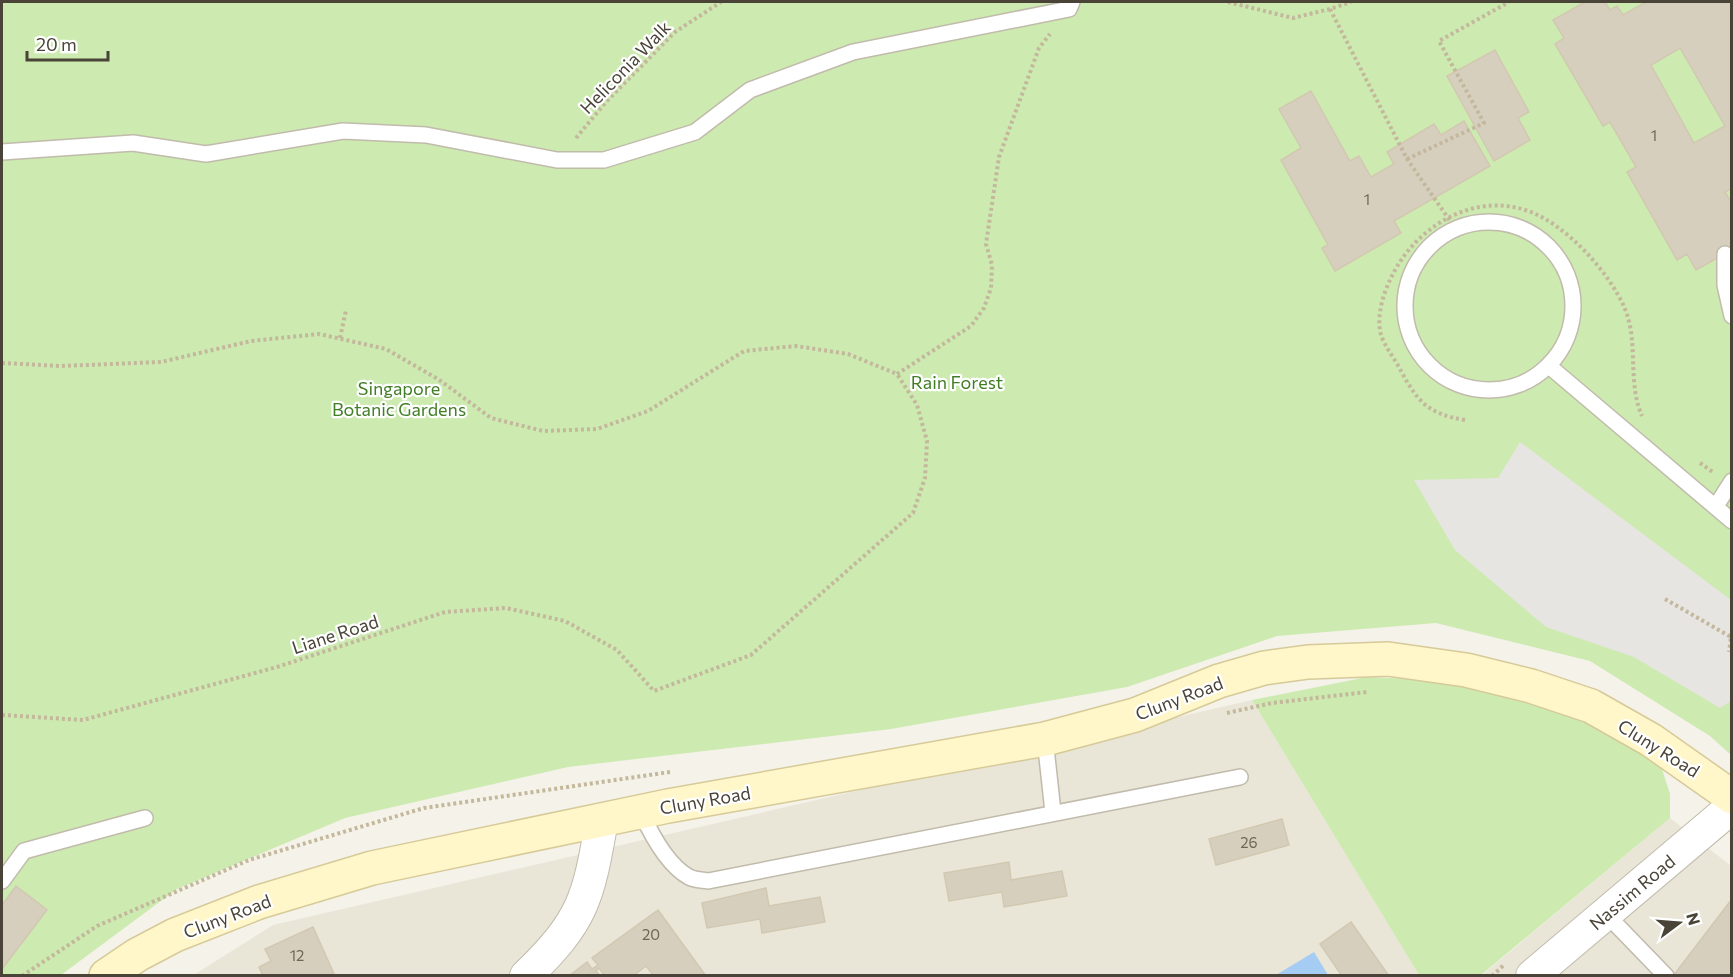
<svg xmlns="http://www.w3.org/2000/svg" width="1733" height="977" viewBox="0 0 1733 977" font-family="Commissioner,sans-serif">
<rect width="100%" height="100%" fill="#f5f2e9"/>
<!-- residential -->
<g fill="#e9e5d7">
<polygon points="1252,700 1419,975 192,976 273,925"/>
<polygon points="1670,818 1731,866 1731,975 1481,976"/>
</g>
<!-- green -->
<g fill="#cdeab1">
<polygon points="2,2 1731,2 1731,755 1710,736 1590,661 1436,623 1277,636 1127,687 891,729 568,767 345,818 177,889 61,975 2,976"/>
<polygon points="1367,677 1459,681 1598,716 1660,763 1670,794 1670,818 1481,975 1419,975 1252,700"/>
</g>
<!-- parking -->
<polygon fill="#e7e5e1" points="1520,442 1731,600 1731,701 1720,708 1634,657 1546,627 1455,550 1414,480 1498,478"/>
<!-- water -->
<polygon fill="#a5cdf3" points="1314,952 1328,975 1276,975"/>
<!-- building -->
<g fill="#d7cfbe" stroke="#d2c8b1" stroke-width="1.5" fill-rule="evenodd">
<path d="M1585,2H1605L1610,10L1617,6L1623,15L1646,2H1732V188L1725,192L1732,203V250L1696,270L1687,254L1677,260L1627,172L1636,167L1610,122L1603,126L1555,44L1564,38L1553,20ZM1680,48L1725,126L1694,143L1651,65Z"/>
<polygon points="1495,50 1529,112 1518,118 1530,140 1494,161 1447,76"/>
<polygon points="1311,91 1350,161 1359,156 1371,177 1394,164 1387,152 1434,124 1441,135 1464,121 1490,166 1394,221 1401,233 1335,271 1322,248 1328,245 1281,160 1301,148 1279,109"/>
<polygon points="1282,819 1289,845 1216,865 1209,839"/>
<polygon points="1009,862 1011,880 1062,871 1067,896 1004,907 1002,892 949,901 944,873"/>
<polygon points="16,886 47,910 2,969 2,905"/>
<polygon points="766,888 769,906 820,897 825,922 762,933 760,919 707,928 702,903"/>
<polygon points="1732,899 1732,976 1673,976"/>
<polygon points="658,910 706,976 654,976 646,966 633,976 605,976 599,968 596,971 600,976 569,976 587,962 592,969 598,965 592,958"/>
<polygon points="1351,922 1389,976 1342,976 1320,944"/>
<polygon points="313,927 335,976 263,976 259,967 271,961 265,949"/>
</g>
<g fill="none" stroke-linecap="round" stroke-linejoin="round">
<defs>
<g id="lane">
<polyline points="2,152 133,143 206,154 343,131 426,135 557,160 604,160 695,132 750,90 853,52 1069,9 1072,2"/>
<circle cx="1489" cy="306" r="84"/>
<polyline points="1725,254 1725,285 1732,316"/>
<polyline points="1549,366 1732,521"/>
<polyline points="1716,506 1732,481"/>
<polyline points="1045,739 1053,812"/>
<path d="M641,812C651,834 667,865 689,877C694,880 703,880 708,881L1240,777"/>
<polyline points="2,881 24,851 145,818"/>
<polyline points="1606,914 1666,976"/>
</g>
<g id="street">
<path d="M526,976C585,919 588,898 602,820"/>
<polyline points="1532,976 1732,807"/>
</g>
<polyline id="secondary" points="106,976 137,955 175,935 259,902 372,868 668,806 1045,739 1135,715 1219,681 1264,668 1308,662 1388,659 1466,670 1531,686 1591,706 1651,740 1732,797"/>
</defs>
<!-- lane casing -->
<use href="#lane" stroke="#c1bbab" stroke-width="18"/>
<!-- street casing -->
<use href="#street" stroke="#c1bbab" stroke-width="34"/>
<!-- secondary casing -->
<use href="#secondary" stroke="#d6ca98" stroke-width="36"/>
<!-- path -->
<g stroke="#c3b89c" stroke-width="4" stroke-dasharray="3 3" stroke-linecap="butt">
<polyline points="1228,2 1293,18 1330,9 1351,2"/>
<polyline points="1330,9 1407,159 1455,228"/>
<polyline points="576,138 606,102 675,32 721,2"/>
<polyline points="1407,159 1484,123 1439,41 1509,2"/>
<polyline points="340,338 346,310"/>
<polyline points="2,363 61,366 161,362 251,341 319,334 386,349 438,379 491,418 543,431 597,429 648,411 744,351 796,346 848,354 897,374"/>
<polyline points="897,374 971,326 984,308 991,288 992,265 986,244 999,157 1039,48 1050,34"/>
<path d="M1465,420C1428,414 1418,402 1401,371C1395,359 1385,347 1381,335C1376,317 1383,294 1391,278C1414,228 1473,191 1528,211C1566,224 1610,273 1625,309C1639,343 1627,382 1642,416"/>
<polyline points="1700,463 1714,473"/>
<polyline points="1665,599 1731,637 1729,652"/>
<polyline points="1227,713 1272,703 1367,692"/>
<polyline points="2,715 83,720 277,667 445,612 506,608 565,621 617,650 654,691 751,655 913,513 925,478 927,441 917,405 897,374"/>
<polyline points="22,976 97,926 249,860 424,808 670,772"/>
<polyline points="1492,976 1505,964"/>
</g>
<!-- lane -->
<use href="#lane" stroke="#fff" stroke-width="15"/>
<!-- street -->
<use href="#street" stroke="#fff" stroke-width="32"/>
<!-- secondary -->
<use href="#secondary" stroke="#fff6ca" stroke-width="33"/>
</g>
<g text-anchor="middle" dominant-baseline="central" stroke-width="4.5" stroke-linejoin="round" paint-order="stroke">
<!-- number labels -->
<g font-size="15" fill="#6c6759">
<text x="1654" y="135">1</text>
<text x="1367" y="199">1</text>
<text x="1249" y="842">26</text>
<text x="651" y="934">20</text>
<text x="297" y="955">12</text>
</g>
<!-- street labels -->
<g font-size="18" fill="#494437" stroke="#fff">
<text transform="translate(625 67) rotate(-46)">Heliconia Walk</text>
<text transform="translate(335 634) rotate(-18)">Liane Road</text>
<text transform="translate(1179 698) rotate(-21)">Cluny Road</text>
<text transform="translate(1659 748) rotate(32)">Cluny Road</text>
<text transform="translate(705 800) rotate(-10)">Cluny Road</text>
<text transform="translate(1632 892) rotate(-40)">Nassim Road</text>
<text transform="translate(227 916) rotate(-21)">Cluny Road</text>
</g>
<!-- park labels -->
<g font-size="18" fill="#427e28" stroke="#fff">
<text x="957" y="382">Rain Forest</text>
<text x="399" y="388">Singapore<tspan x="399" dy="21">Botanic Gardens</tspan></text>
</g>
</g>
<!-- border -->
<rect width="1733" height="977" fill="none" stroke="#494437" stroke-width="6"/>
<!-- north arrow -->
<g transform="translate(1679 923) rotate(74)" stroke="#ffffff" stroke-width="4.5" paint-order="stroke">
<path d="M0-4.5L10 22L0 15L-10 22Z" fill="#494437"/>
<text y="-9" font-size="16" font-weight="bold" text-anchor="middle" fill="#494437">N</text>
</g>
<!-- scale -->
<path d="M27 51v9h81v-9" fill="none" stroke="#494437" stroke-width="3"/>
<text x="36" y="51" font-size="18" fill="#494437" stroke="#ffffff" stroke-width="4.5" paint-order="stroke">20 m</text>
</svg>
